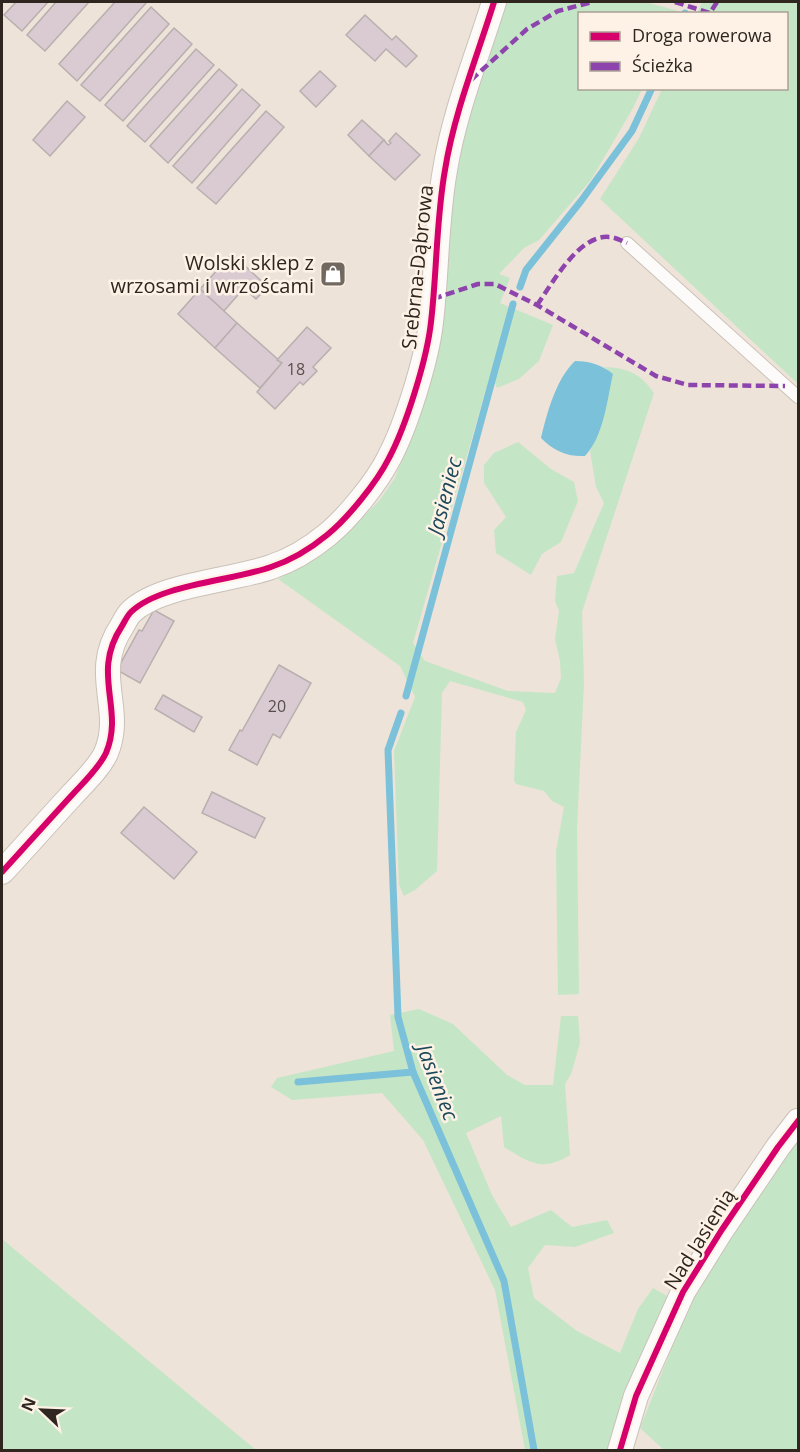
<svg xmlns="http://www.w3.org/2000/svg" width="800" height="1452" viewBox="0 0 800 1452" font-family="'Open Sans',sans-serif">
<rect width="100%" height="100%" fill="#eee3d8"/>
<!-- green -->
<g fill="#c4e6c6">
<path d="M506,2H646L678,11L677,14H580V88L642,89L633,108L591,180L539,240L524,248L499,274L510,278L500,303L553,325L539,361L519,379L497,388L491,372L413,643L425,661L508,691L555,693L561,678L560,661L555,639L559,611L555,601L557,576L574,573L604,503L596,487L590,451L600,429L613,374L604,367C628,368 640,373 654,393L582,612L584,683L577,828L579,994L558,995L556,851L564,807L552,801L544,791L516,784L514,780L516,732L526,710L523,702L450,681L442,693L437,871L415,890L404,896L399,885L394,751L415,697L400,666L278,579L330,549L379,501L395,478L411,435L448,227L458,144Z"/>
<polygon points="702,2 798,2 798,384 600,199 639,138 662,89 786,88 786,14 697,13"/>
<polygon points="518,442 551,469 574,482 578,501 561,542 542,554 531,575 496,553 494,530 506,517 484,483 484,465 494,453"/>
<path d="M419,1009L453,1024L507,1075L525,1085H553L561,1016H578L580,1043L571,1074L565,1084L570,1155C542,1172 530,1163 504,1147L501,1116L466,1133L492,1195L511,1227L551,1210L572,1227L607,1220L614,1233L575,1247L545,1245L528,1268L534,1298L577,1331L620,1353L638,1309L653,1288L669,1297L611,1450H525L495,1290L423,1140L382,1093L292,1100L271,1087L277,1078L394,1051L390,1015Z"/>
<polygon points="798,1139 798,1450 664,1450 640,1428 691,1299 756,1199"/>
<polygon points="2,1239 256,1450 2,1450"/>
</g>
<!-- water -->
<path fill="#7bc1d9" d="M575,361C590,361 602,365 613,374C607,400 604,436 585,456C567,457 554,451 541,438C547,413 556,379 575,361Z"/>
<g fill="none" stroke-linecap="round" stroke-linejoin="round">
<!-- stream -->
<g stroke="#7bc1d9" stroke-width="7">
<polyline points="685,14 685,13"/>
<polyline points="520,287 526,270 581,201 632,131 652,88"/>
<polyline points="406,696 513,304"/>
<polyline points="401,713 388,750 398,1017 413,1072 504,1281 534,1450"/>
<polyline points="298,1082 413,1072"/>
</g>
</g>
<!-- building -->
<g fill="#dacbd3" stroke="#b8afae" stroke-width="1.5">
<polygon points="16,2 48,2 22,31 4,15"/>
<polygon points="56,2 89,2 45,51 27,35"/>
<polygon points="115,2 144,2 146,3 77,81 59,64"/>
<polygon points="151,7 169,24 100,101 81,85"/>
<polygon points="365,15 392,40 396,36 417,56 406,67 386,49 375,61 346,35"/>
<polygon points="174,28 192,44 123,121 105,105"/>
<polygon points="196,49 214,65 145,142 127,126"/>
<polygon points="219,69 237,85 168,163 150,146"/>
<polygon points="320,71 336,86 316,107 300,91"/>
<polygon points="242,89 260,105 192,183 173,166"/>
<polygon points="67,101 85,117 50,156 33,140"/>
<polygon points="266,111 284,127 216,204 197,188"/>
<polygon points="362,120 384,140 369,156 348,135"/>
<polygon points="396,133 420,155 395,180 369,156 384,140 388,145 391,143 389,141"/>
<polygon points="232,254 268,287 256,299 244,288 224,311 200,289"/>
<polygon points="200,289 237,323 215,348 178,314"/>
<polygon points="237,323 282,363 260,388 215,348"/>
<polygon points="307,327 331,348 313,367 317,371 303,385 300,382 275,409 257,392 282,363 277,360"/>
<polygon points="154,610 174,621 140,683 117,670 139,630 142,631"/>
<polygon points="279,665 311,683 280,738 273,734 257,765 229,750 240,730 242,731"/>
<polygon points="163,695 202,717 194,732 155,709"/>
<polygon points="212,792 265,818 255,838 202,813"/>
<polygon points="144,807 197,852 174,879 121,833"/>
</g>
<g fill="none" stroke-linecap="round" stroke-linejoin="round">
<defs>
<polyline id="service" points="627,243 798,397"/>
<g id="minor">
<path d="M2,872C25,847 48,821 72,795C83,783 99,768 106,753C125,708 90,674 122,626C125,621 127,616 131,612C160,584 232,581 271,567C292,560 310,549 327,535C348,518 377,482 389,458C406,426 427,359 431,322C437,272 436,220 445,170C454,113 477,57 494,2"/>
<polyline points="620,1450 636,1396 683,1292 721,1231 778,1147 798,1121"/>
</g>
</defs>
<!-- service casing -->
<use href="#service" stroke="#cac1b8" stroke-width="14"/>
<!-- minor casing -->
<use href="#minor" stroke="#cac1b8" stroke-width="26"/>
<!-- service -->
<use href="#service" stroke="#fcfbf9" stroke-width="12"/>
<!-- minor -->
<use href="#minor" stroke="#fcfbf9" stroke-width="24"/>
<!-- quiet -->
<g stroke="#8e44ad" stroke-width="4.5" stroke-dasharray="9 4.5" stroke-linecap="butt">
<polyline points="675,2 710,13 717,2"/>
<polyline points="471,80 527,29 558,11 592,2"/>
<polyline points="433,299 478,284 495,284 537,305 656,376 688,385 785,386"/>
<path d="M537,305C552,284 579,234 609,237C615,237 622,241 627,243"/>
</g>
<defs>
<g id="cycleway">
<path d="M2,872C25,847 48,821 72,795C83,783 99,768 106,753C125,708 90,674 122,626C125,621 127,616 131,612C160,584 232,581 271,567C292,560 310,549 327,535C348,518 377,482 389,458C406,426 427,359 431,322C437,272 436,220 445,170C454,113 477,57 494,2"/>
<polyline points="620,1450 636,1396 683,1292 721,1231 778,1147 798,1121"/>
</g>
</defs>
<!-- cycleway casing -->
<use href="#cycleway" stroke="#fef2e6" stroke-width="10"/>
<!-- cycleway -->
<use href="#cycleway" stroke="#d6006c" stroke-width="6"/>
</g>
<!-- icons -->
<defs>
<symbol id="shop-square" viewBox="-11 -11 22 22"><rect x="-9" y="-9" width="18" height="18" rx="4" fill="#716860" stroke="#fef2e6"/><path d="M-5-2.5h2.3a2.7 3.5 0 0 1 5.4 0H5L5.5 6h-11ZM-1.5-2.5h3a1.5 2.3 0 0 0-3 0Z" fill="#fff"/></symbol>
</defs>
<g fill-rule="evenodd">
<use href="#shop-square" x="318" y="259" width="30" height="30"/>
</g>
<g text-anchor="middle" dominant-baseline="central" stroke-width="5" stroke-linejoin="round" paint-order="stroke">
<!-- number labels -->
<g font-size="16" fill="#594f4c">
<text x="296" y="369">18</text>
<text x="277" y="706">20</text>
</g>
<!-- poi labels -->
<g font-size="20" fill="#2e261f" stroke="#fef2e6" text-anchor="end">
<text x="314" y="262">Wolski sklep z<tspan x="314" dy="23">wrzosami i wrzoścami</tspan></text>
</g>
<!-- street labels -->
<g font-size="20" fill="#2e261f" stroke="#fef2e6">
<text transform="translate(417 267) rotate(-84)">Srebrna-Dąbrowa</text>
<text transform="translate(699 1239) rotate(-58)">Nad Jasienią</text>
</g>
<!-- water labels -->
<g font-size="21" font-style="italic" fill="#1d4a5a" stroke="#fef2e6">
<text transform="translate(444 496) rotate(-75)">Jasieniec</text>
<text transform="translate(438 1082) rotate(69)">Jasieniec</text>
</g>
</g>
<!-- border -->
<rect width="800" height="1452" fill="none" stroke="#2e261f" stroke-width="6"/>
<!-- legend -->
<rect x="578" y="12" width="210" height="78" fill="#fef2e6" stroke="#aba096" stroke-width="1.5"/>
<rect x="590" y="32" width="30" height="9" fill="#d6006c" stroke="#aba096" stroke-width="1.5"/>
<text x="632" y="42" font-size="18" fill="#2e261f">Droga rowerowa</text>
<rect x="590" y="62" width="30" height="9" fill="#8e44ad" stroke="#aba096" stroke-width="1.5"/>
<text x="632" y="72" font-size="18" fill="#2e261f">Ścieżka</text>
<!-- north arrow -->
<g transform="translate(42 1410) rotate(293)" stroke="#fef2e6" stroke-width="4.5" paint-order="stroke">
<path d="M0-4.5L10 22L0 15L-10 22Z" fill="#2e261f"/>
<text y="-9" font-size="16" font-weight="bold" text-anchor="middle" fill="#2e261f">N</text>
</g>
</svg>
